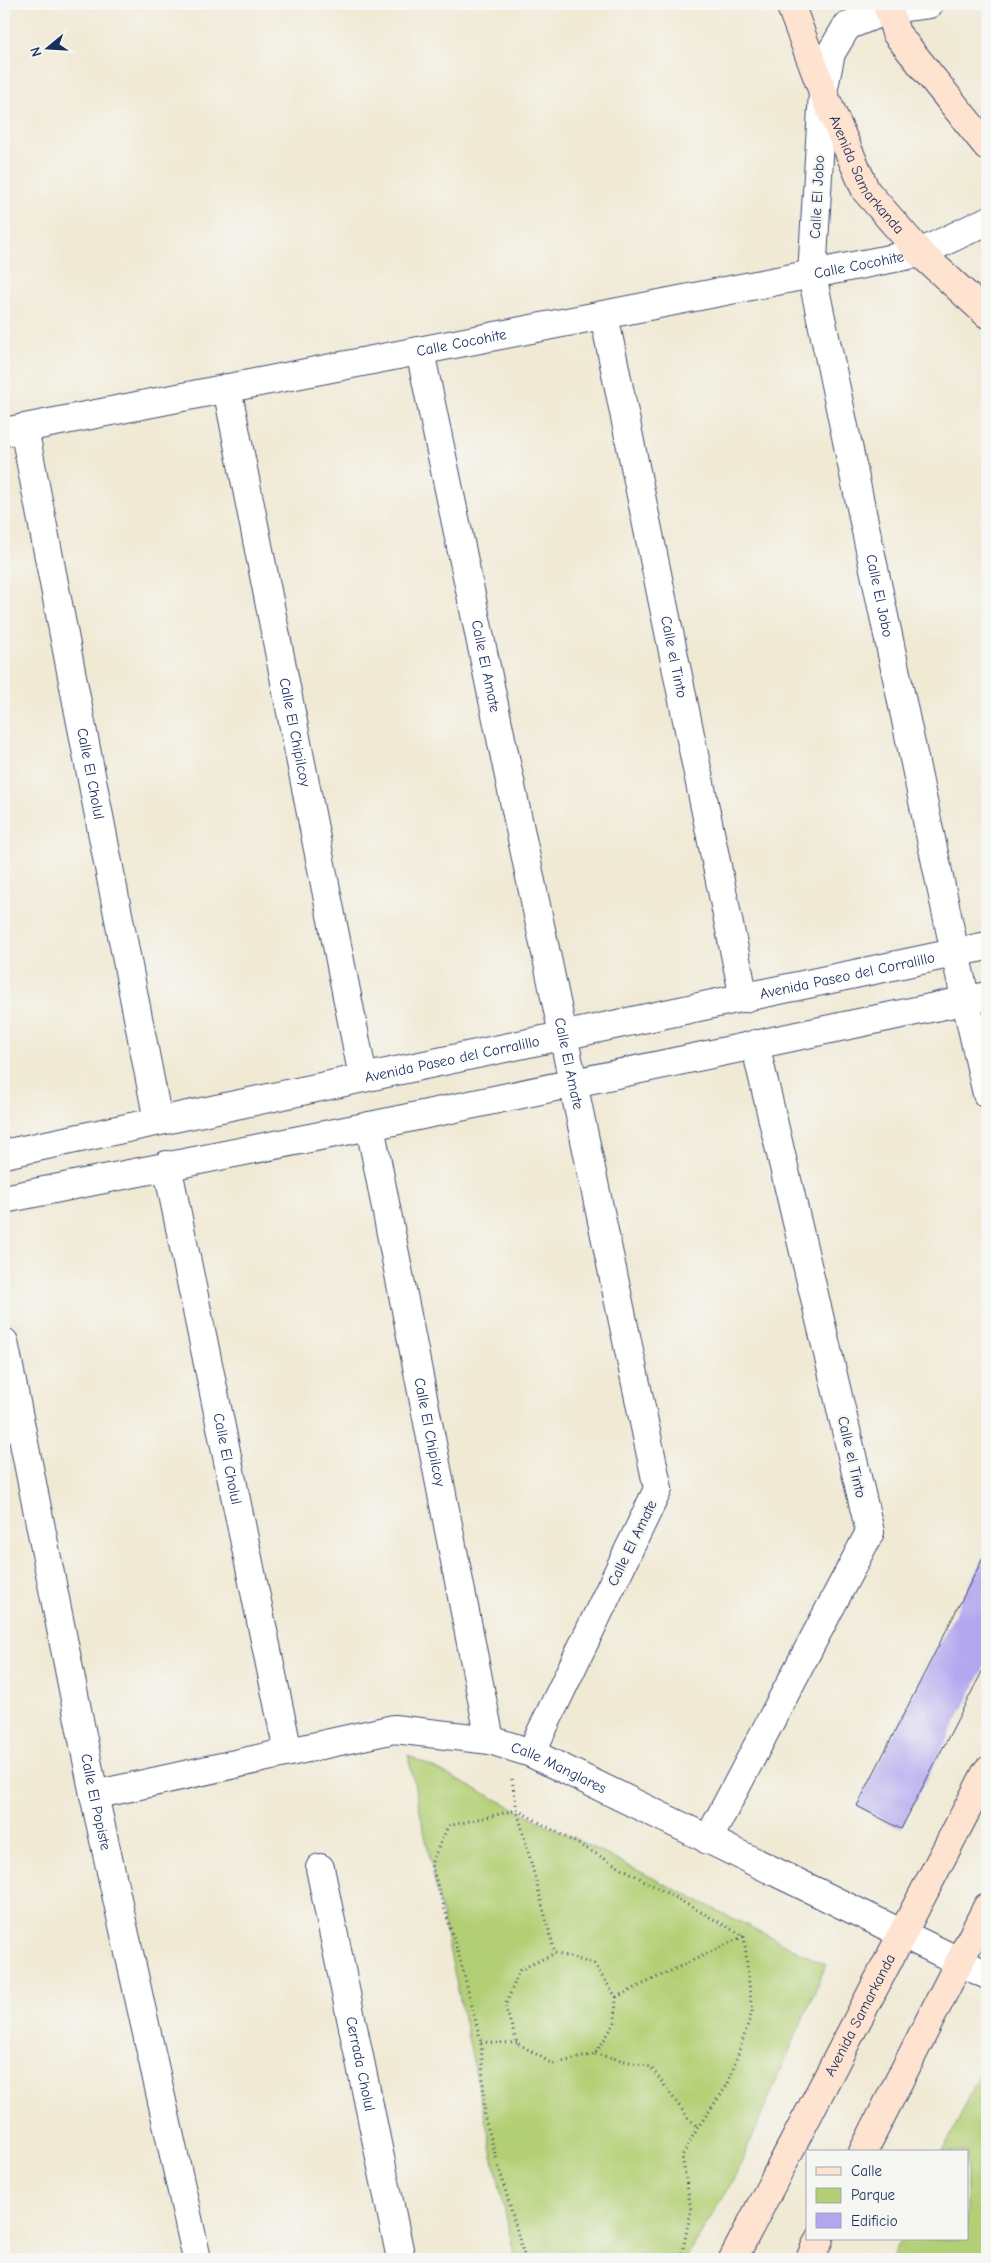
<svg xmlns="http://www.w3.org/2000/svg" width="991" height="2263" viewBox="0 0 991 2263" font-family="'Comic Neue',sans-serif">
<rect width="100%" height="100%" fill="#f6f6f2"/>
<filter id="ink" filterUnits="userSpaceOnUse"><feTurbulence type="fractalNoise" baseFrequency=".02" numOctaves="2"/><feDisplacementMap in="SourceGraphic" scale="10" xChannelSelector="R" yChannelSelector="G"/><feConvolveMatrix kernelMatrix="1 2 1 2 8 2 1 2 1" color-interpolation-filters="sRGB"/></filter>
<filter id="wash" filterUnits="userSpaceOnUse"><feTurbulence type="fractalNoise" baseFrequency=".0096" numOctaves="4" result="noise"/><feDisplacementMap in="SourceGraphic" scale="20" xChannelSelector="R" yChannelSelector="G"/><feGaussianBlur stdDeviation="1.12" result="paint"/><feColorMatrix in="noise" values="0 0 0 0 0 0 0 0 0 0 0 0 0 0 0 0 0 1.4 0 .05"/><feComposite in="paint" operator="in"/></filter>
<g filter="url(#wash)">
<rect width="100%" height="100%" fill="#f0e9d4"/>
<!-- green -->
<g fill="#b3cf75" stroke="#677f6a">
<polygon points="408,1755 826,1965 736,2175 686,2259 515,2259"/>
<polygon points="987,2059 987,2259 892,2259 901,2239 967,2239 967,2152 943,2152"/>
</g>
<g id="blocks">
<!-- building -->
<polygon fill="#b1a6ef" points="987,1550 987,1662 901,1829 857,1806"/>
</g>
</g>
<g filter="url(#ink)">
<use href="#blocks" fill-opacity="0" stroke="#3b4b70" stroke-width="1"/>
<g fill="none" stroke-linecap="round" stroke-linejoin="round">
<defs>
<g id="street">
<path id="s1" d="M929,4L889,9L847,26L831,53L823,92L812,275L955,953L987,1094"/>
<path id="s2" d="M604,315L744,998"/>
<path id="s3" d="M420,351L658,1489L531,1753"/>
<path id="s4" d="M227,388L363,1077"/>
<path id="s5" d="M24,428L158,1121"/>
<path id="s6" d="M4,432L920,253L987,221"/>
<path id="s7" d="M370,1126L490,1740"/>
<path id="s8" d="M4,1154L987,946"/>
<path id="s9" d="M167,1165L288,1752"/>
<polyline points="4,1199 370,1126 987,996"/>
<path id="s10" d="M4,1342L94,1795L197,2259"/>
<path id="s11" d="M94,1795L394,1729L490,1740L531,1753L987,1975"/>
<polyline points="708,1840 870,1532 755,1044"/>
<path id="s12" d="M320,1868L401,2259"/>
</g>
<g id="secondary">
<path id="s13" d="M790,4L823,92L866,191L920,253L987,314"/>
<polyline points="887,4 896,33 987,146"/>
<polyline points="863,2152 987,1907"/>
<path id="s14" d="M733,2259L987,1771"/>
<polyline points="810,2259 819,2239"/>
</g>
</defs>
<!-- street casing -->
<use href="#street" stroke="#3b4b70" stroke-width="30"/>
<!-- secondary casing -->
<use href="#secondary" stroke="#3b4b70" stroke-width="30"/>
<!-- path -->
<g stroke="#3b4b70" stroke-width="3" stroke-dasharray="1 4" stroke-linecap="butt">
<polyline points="512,1779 517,1810 555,1953"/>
<polygon points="555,1953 594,1964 616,1997 615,2023 595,2054 553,2064 517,2043 505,2006 520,1970"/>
<polyline points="616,1997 744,1936"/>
<polyline points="481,2042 517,2043"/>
<polyline points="595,2054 651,2067 688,2118 698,2127"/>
<polyline points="525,2259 485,2118 481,2042 462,1966 431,1864 448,1826 517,1810 744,1936 752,2012 728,2084 698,2127 682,2156 691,2210 681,2259"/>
</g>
<!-- street -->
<use href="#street" stroke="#fff" stroke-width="28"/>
<!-- secondary -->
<use href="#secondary" stroke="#fee3d1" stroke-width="28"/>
</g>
</g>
<g text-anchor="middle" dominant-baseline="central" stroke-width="4.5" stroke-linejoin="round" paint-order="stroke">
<!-- street labels -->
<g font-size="15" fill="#1b2f5e" stroke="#f6f6f2">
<text stroke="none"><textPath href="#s13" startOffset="188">Avenida Samarkanda</textPath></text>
<text transform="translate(817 197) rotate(-87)">Calle El Jobo</text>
<text stroke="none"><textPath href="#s6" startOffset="871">Calle Cocohite</textPath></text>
<text stroke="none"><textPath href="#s6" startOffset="466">Calle Cocohite</textPath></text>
<text stroke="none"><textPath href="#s1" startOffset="668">Calle El Jobo</textPath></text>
<text stroke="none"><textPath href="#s2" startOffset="349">Calle el Tinto</textPath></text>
<text stroke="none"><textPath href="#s3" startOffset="322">Calle El Amate</textPath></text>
<text stroke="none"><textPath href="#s4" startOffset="351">Calle El Chipilcoy</textPath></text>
<text stroke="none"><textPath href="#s5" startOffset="352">Calle El Cholul</textPath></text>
<text stroke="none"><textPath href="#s8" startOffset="862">Avenida Paseo del Corralillo</textPath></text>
<text stroke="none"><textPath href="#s8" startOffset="458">Avenida Paseo del Corralillo</textPath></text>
<text stroke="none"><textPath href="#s3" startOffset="728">Calle El Amate</textPath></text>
<text stroke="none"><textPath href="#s7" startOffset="312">Calle El Chipilcoy</textPath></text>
<text transform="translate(852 1457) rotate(77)">Calle el Tinto</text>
<text stroke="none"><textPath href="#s9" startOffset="300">Calle El Cholul</textPath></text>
<text transform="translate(632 1543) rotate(-64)">Calle El Amate</text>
<text stroke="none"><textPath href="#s11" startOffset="478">Calle Manglares</textPath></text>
<text stroke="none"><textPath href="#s10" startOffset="469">Calle El Popiste</textPath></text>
<text stroke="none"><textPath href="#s14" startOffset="275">Avenida Samarkanda</textPath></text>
<text stroke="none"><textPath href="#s12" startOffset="200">Cerrada Cholul</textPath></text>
</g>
</g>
<!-- margin -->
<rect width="991" height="2263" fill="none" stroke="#f6f6f2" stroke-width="20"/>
<!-- legend -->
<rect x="806" y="2150" width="162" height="90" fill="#f6f6f2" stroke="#9ea6b7"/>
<rect x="816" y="2167" width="25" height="8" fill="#fee3d1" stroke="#9ea6b7"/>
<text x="851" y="2176" font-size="15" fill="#1b2f5e">Calle</text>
<rect x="816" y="2188" width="25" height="15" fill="#b3cf75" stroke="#9ea6b7"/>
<text x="851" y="2200" font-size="15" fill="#1b2f5e">Parque</text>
<rect x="816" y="2213" width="25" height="15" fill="#b1a6ef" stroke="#9ea6b7"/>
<text x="851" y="2226" font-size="15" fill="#1b2f5e">Edificio</text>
<!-- north arrow -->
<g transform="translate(48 48) rotate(252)" stroke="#f6f6f2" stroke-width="4" paint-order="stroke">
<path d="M0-4L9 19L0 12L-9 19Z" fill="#1b2f5e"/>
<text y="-8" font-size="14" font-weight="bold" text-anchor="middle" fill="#1b2f5e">N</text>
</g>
</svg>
